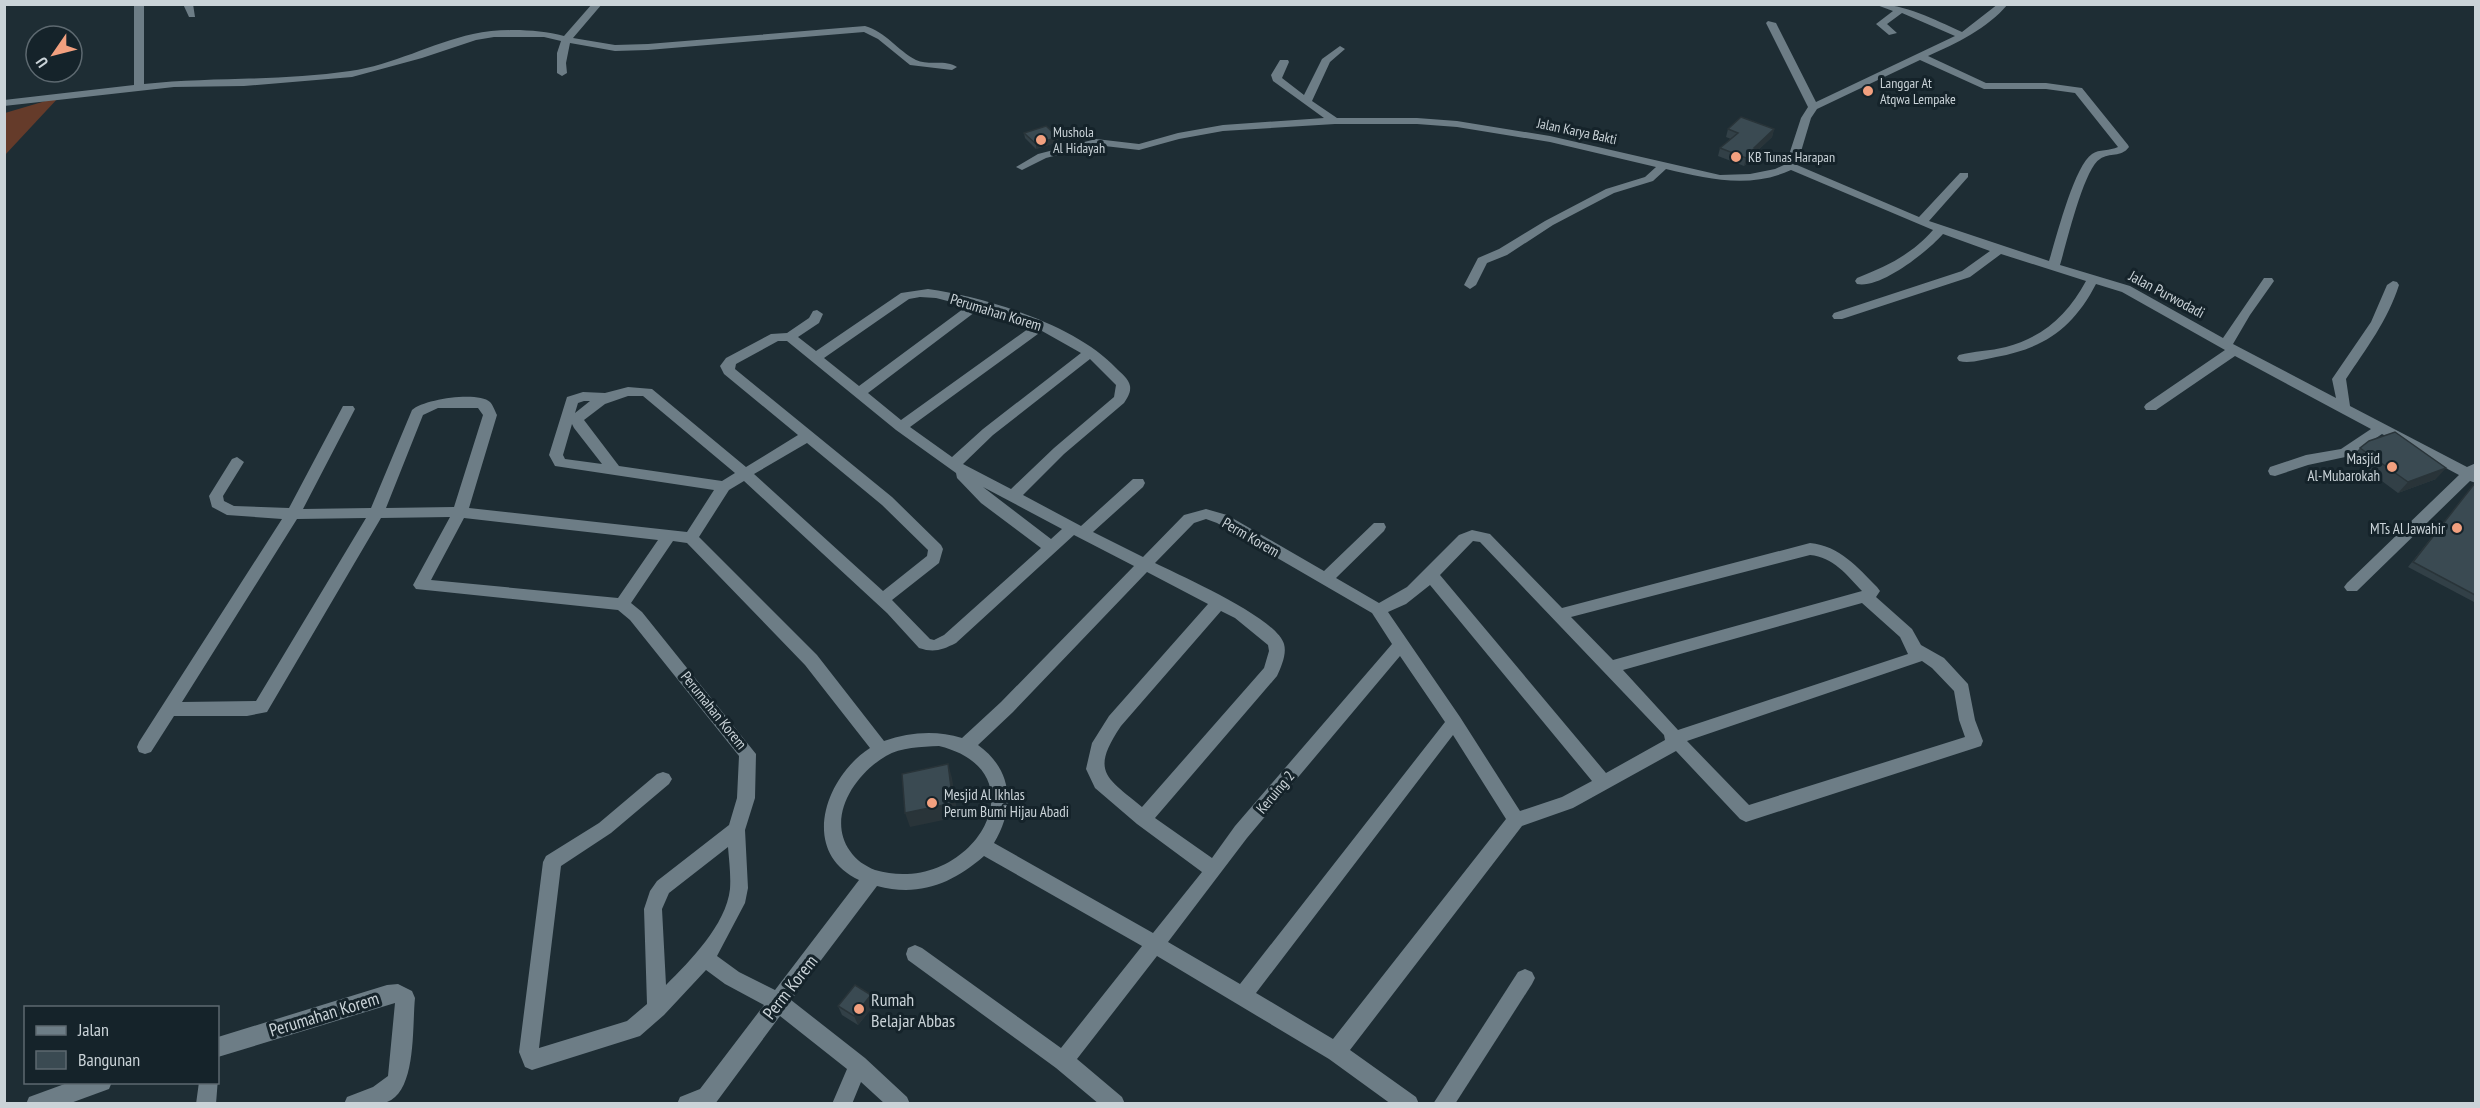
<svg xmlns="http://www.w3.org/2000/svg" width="2480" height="1108" viewBox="0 0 2480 1108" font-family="'PT Sans Narrow',sans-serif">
<rect width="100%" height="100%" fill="#1e2d34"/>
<!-- green -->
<polygon fill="#653b2a" points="59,97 5,155 5,113"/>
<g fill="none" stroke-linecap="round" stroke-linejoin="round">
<!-- minor -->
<g fill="#6d7d86" fill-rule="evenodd">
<path d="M134,4H144V84C212,77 282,81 350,71C393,65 432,43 473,34C502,28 536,29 564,36L592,4H602L573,38L615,45L648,44L865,26C886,32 897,50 916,60C928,66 946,59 957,67L952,70L910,65L878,39L864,32L648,50L615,51L570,43L566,63L567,73L562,76L557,73V53L561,41L544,37H494L476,40L422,58L352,77L244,86L174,87L4,106V100L134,85Z"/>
<polygon points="183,4 193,4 195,17 189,17"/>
<path d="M1874,4C1906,4 1933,19 1962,32L1998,4H2008C1987,29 1957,43 1928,56L1986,83H2046L2082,88L2128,145L2129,147C2121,158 2110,152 2100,159C2084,168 2066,245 2060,265L2130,286L2223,338L2264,278H2272L2274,281L2250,315L2233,344L2336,398L2332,379L2371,322L2387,285L2393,281L2397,282L2399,285C2388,320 2366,349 2346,379L2350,406L2467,467L2476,463V483L2470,481L2357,591H2347L2344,587L2347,583L2459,475L2382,434L2350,456L2308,465L2275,476L2270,475L2268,471L2270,467L2306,455L2341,449L2371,429L2235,356L2156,410H2146L2144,407L2146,404L2225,350L2122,292L2096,284C2073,328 2045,348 1996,357C1985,359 1970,364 1959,361L1957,358L1959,355C1974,351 1990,351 2006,347C2044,337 2068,314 2086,281L2001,254L1970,277L1842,319H1834L1832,316L1834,313L1962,271L1990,251L1943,234C1928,251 1881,289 1857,284L1855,281L1857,278C1887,266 1911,255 1933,230L1791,170C1750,189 1708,179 1666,169L1653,181L1614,193L1553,225L1507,255L1487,263L1476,285L1470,289L1464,285L1478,258L1499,249L1545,221L1606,189L1645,177L1656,167L1550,142L1457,127L1417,124H1335L1223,131L1179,139L1139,150L1096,145L1046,158L1022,170L1016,167L1038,154L1096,139L1139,144L1178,133L1223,125L1324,118L1273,81L1271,75L1280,60H1288L1289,62L1282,78L1304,95L1322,59L1340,46L1345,49L1330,62L1312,101L1337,118H1417L1457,121L1550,136L1720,175L1750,174L1775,169L1786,164L1801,118L1808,107L1766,23L1768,21L1776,23L1816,102L1955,36L1902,13L1887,24L1897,33L1889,35L1876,24L1893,11ZM1920,60L1984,89H2046L2075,93L2118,147C2110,151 2099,149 2092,154C2074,166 2056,239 2049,261L1929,221L1968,177V173H1960L1919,217L1797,165L1811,118L1817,109Z"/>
<path d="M928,289C986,297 1076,325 1116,368C1121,373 1129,379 1130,386C1131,393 1127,398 1124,403L1064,454L1023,495L1081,526L1133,479H1143L1145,483L1143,487L1093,532L1143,557L1184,515L1206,509L1227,515L1324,571L1374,523H1384L1386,527L1384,531L1336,578L1379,603L1407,587L1459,535L1472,530L1490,534L1562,608L1810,543C1840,546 1857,567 1877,587L1880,591L1876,597L1912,629L1921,645L1944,658L1968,684L1975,720L1983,741L1981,746L1975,748L1746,822L1740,819L1676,751L1573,808L1522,826L1350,1050L1416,1097L1419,1104H1391L1329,1059L1157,956L1077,1059L1122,1097L1125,1104H1099L1056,1068L908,960L906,954L908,948L915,945L922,948L1061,1048L1142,946L984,856C952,884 919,897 877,886L791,1000L865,1058L907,1097L910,1104H885L861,1082L852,1104H832L847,1069L780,1016L715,1104H677L680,1097L700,1089L764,1005L725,984L706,970L664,1015L640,1036L532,1070L525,1067L519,1052L543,862L546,856L599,823L657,774L663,772L669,774L672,779L669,784L611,833L561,866L539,1048L627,1021L647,1004L644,909L650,891L657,881L729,825L737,798L739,756L630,620L618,610L416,589L413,585L450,517L381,518L267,712L247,716H174L151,752L145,754L139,752L137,747L139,742L282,519L227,515L212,507L209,496L232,459L237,457L244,462L223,496L224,501L234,506L289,508L343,406H353L355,409L303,509L371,508L412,410C424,399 478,391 490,402C493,405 495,411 497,415L469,508L687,532L714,490L555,466L549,455L567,397L583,392L605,393L628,387L652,389L746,467L798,435L724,374L720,366L726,358L771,334L787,333L809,318L813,311L817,310L823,314L819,323L798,337L816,351L901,293ZM920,297L936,298L967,306L859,386L824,358L909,299ZM979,309L1032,326L901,420L868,393ZM1042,331L1081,353L983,429L952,457L910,427ZM778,341H787L896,430L956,473L957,478L981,503L1041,548L944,635L934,640L930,639L892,600L939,563L943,549L941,545L892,497L735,369L736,364ZM1090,359L1116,385L1114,397L1054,448L1011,489L963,464L993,435ZM628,396H643L735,473L722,481L619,466L584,420L605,404ZM584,401H590L575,413L578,403ZM438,408H478L483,415L454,507L386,508L423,415ZM572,424L574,428L602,464L565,459L563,455ZM807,443L882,505L928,550L927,556L883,591L754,474ZM744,481L887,613L919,648C934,653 942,650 956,643L1074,535L1134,566L1001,702L962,738C936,730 910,732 884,741L817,655L699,537L729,490ZM983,487L1062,529L1051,539ZM366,518L256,701L182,702L297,519ZM464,518L658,540L618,598L431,580ZM1206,519L1217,523L1372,613L1392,644L1235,826L1212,858L1155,818L1277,676C1281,667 1287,654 1284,644C1277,618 1181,576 1155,563L1194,523ZM673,541L687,543L805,665L870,748C825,777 799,852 859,880L775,990L739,972L717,956L745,903L748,888L745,830L755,798L756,754L642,612L631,603ZM1473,541L1480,542L1664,735L1665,740L1606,773L1440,575ZM1810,555C1833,557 1847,575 1862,591L1613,660L1571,617ZM1147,572L1208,604L1109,716L1092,743L1086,769L1095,788L1137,824L1202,872L1153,933L994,843C1015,808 1013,770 978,745L1013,712ZM1430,585L1592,781L1562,797L1520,811L1460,717L1388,612L1406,604ZM1862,603L1900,637L1908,654L1678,730L1623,670ZM1221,611L1235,618L1268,645L1269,651L1264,668L1142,807C1106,777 1090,772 1121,726ZM1400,656L1445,722L1240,984L1168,942L1247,838ZM1922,661L1932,668L1954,691L1959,720L1965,737L1749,805L1687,741ZM1453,735L1506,819L1333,1039L1256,993ZM939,746C1046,772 971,898 875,870C865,866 856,860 850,851C826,817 855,774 886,756C901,747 921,747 939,746ZM728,847C729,860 731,875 730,889C726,925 690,961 666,985L662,909L669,893Z"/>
<polygon points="1525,969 1532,972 1535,978 1532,984 1455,1104 1433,1104 1518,972"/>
<path d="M398,984L412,991L415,998C412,1026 417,1091 387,1102C375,1107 357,1104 344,1104L347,1097L373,1087L388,1076L395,1003L218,1057V1037L387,985Z"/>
<polygon points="218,1078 216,1104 196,1104 199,1082 218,1082"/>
<polygon points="70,1082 112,1082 109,1089 68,1104 26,1104 29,1097"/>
</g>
</g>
<!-- wall -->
<g fill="#324047">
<polygon points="1728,129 1774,129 1772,137 1756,152 1754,157 1744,166 1718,156 1720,148 1731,139 1726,137"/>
<polygon points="1024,133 1058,142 1036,149 1025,138"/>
<polygon points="2360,448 2436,479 2398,493 2351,458"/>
<polygon points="2475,483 2475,600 2474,602 2408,567"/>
<polygon points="871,995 875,1004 858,1025 842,1015 838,1006"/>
</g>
<!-- shaded-wall -->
<g fill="#293439">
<polygon points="1774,129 1772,137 1756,152 1754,157 1744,166 1746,158 1754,148"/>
<polygon points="1058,137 1058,142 1036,149 1036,144"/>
<polygon points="2446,468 2436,479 2398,493 2408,482"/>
<polygon points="948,764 952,778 958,817 910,827 905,813"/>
<polygon points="871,995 875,1004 858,1025 854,1016"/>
</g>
<!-- building -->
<g fill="#3a4a52" stroke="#293439" stroke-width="1.5">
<polygon points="1741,117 1774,129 1754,148 1757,149 1746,158 1720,148 1738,133 1728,129"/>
<polygon points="1046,126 1058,137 1036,144 1024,133"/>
<polygon points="2395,432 2446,468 2408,482 2360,448 2369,441"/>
<polygon points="2475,483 2475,595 2413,562"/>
<polygon points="948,764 953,803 905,813 902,774"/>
<polygon points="855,985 871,995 854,1016 838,1006"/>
</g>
<!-- markers -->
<g fill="#f2a07f" stroke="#15232a" stroke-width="2">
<circle cx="1868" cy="91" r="6"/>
<circle cx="1041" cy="140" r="6"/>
<circle cx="1736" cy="157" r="6"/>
<circle cx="2392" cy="467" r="6"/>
<circle cx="2457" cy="528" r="6"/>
<circle cx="932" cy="803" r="6"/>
<circle cx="859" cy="1009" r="6"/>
</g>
<g text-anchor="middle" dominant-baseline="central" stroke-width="6" stroke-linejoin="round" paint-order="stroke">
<!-- far-poi labels -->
<g font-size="14" fill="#cad3d8" stroke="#15232a" text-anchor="start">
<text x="1880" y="83">Langgar At<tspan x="1880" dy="16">Atqwa Lempake</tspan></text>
<text x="1053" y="132">Mushola<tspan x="1053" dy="16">Al Hidayah</tspan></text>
<text x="1748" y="157">KB Tunas Harapan</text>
</g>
<!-- far-street labels -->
<g font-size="14" fill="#cad3d8" stroke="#15232a">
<text transform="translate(1577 131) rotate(12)">Jalan Karya Bakti</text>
</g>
<!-- street labels -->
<g font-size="15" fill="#cad3d8" stroke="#15232a">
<text transform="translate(2167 294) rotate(28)">Jalan Purwodadi</text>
<text transform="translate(996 312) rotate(17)">Perumahan Korem</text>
<text transform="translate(1251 537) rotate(30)">Perm Korem</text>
<text transform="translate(714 710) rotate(51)">Perumahan Korem</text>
<text transform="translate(1275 792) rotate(-50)">Keruing 2</text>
</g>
<!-- poi labels -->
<g font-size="15" fill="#cad3d8" stroke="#15232a" text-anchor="end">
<text x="2380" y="458">Masjid<tspan x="2380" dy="17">Al-Mubarokah</tspan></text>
<text x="2445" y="528">MTs Al Jawahir</text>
<text x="944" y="794" text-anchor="start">Mesjid Al Ikhlas<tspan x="944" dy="17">Perum Bumi Hijau Abadi</tspan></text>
</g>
<!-- near-street labels -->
<g font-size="18" fill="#cad3d8" stroke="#15232a">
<text transform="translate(790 987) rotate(-52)">Perm Korem</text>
<text transform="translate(324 1014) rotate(-17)">Perumahan Korem</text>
</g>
<!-- near-poi labels -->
<g font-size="18" fill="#cad3d8" stroke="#15232a" text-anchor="start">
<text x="871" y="999">Rumah<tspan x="871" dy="21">Belajar Abbas</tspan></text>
</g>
</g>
<!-- border -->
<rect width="2480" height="1108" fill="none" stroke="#cad3d8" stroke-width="12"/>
<!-- legend -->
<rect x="24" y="1006" width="195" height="78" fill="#15232a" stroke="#5d6970" stroke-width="1.5"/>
<rect x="36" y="1026" width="30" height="9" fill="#6d7d86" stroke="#5d6970" stroke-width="1.5"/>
<text x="78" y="1036" font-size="18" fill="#cad3d8">Jalan</text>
<rect x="36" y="1051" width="30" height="18" fill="#3a4a52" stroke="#5d6970" stroke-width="1.5"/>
<text x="78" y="1066" font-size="18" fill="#cad3d8">Bangunan</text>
<!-- north arrow -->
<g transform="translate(54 54) rotate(235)"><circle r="28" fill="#15232a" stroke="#5d6970" stroke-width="1.5"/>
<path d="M0-4.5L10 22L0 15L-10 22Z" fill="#f2a07f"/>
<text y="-9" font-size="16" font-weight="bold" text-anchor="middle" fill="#cad3d8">U</text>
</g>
</svg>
